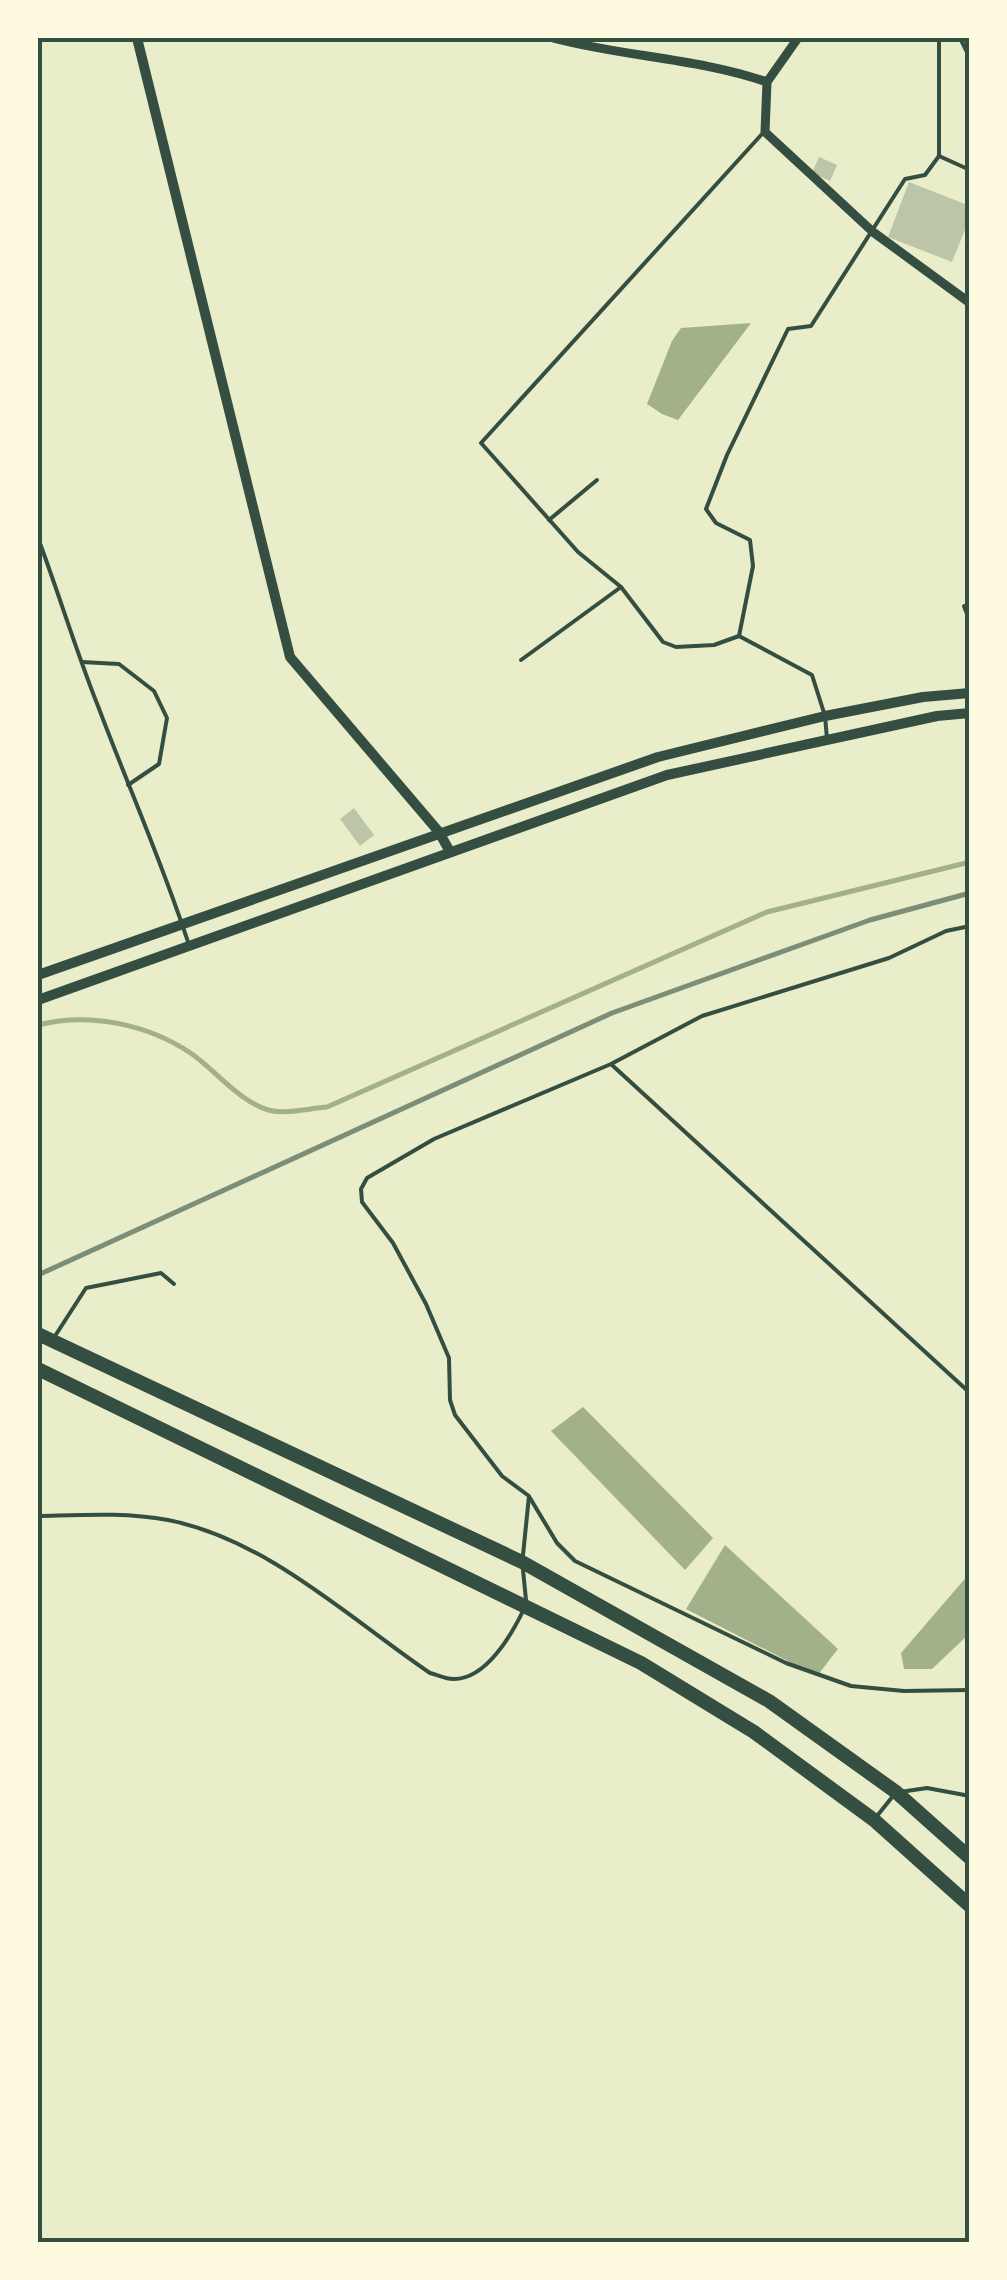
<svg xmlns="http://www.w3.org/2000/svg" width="1007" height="2280" viewBox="0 0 1007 2280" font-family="Jost,sans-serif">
<rect width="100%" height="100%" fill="#e9edc9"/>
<!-- water -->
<g fill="#a3b18a">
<polygon points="751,323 678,420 662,414 647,404 672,341 681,328"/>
<polygon points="583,1407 713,1538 685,1570 551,1431"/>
<polygon points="725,1545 838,1649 817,1676 686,1609"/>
<polygon points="969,1574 969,1634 932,1669 904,1669 901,1653"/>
</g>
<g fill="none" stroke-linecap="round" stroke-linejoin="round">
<!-- stream -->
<path stroke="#a3b18a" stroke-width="5" d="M38,1025C89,1012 148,1024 192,1054C215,1070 242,1105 273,1111C289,1114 311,1108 327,1107L767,912L970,862"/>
</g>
<!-- building -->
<g fill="#bcc5a7">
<polygon points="819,157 837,165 830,181 812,173"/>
<polygon points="909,182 970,206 970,217 952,262 888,237"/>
<polygon points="354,808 374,835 360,846 340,819"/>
</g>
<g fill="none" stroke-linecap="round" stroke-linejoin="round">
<!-- service -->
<g stroke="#344e41" stroke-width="4">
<polyline points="939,38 939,156"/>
<polyline points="960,38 970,58"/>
<polyline points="762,134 481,443 578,552 621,587 663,642 676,647 714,645 739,636 812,675 825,716 827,739"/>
<polyline points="939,156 970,170"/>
<polyline points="549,520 597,480"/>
<path d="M38,538C59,594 76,651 98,706C128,786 163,864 189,945"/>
<polyline points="964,606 970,622"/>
<polyline points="739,636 753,566 750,540 716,523 706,509 727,455 788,329 811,326 905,179 925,175 939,156"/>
<polyline points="521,660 621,587"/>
<polyline points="82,662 119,664 154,691 167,718 159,764 128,785"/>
<polyline points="612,1065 970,1393"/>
<polyline points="55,1336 86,1288 161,1273 174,1284"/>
<polyline points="530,1498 557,1543 575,1561 786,1663 851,1686 904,1691 970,1690"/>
<path d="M38,1516C81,1515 125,1512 168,1520C266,1539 349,1618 430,1673C438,1675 446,1679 453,1679C486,1680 512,1634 524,1609"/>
<polyline points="523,1555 529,1496 502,1476 455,1415 450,1400 449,1358 426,1304 393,1243 362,1202 361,1189 367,1178 434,1139 611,1064 702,1016 889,958 946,931 970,926"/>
<polyline points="523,1570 526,1600"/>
<polyline points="968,1690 970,1706"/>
<polyline points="900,1792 927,1788 970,1796"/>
<polyline points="877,1816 893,1796"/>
</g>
<!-- minor -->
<g stroke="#344e41" stroke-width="9">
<path d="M553,38C624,57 698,58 767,82"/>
<polyline points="798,38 767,82 765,132 873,232 970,303"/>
</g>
<!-- tertiary -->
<g stroke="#344e41" stroke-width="10">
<polyline points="137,38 290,657 439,832 449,850"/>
<polyline points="38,975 658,757 825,716 923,697 970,693"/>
<polyline points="38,1000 667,775 937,716 970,713"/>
</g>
<!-- primary -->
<g stroke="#344e41" stroke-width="14">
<polyline points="38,1334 522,1562 769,1701 896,1792 970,1858"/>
<polyline points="38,1369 641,1663 754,1732 874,1820 970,1906"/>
</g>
<!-- rail -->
<polyline stroke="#7c8e77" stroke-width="5" points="38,1275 612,1013 870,920 970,893"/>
</g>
<!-- border -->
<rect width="1007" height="2280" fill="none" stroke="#fefae0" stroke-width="80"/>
<rect x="40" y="40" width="927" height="2200" fill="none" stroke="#344e41" stroke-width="4"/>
</svg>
